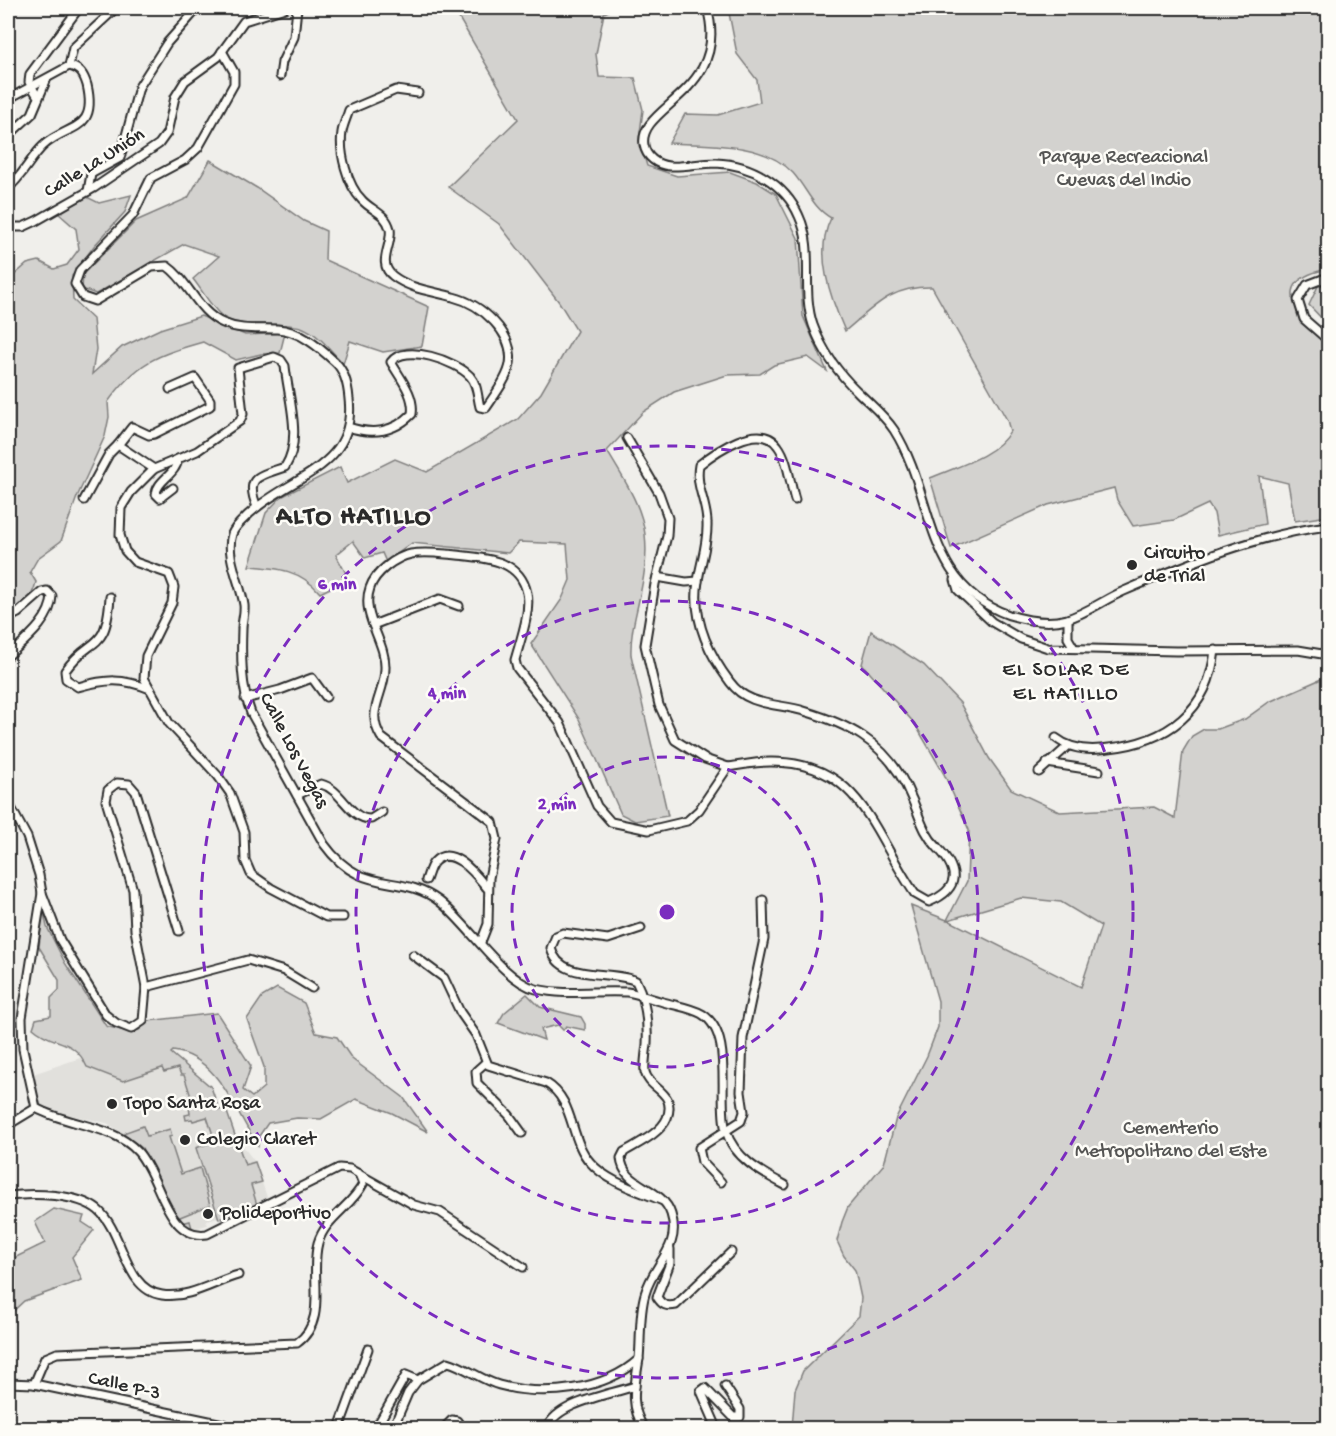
<svg xmlns="http://www.w3.org/2000/svg" width="1336" height="1436" viewBox="0 0 1336 1436" font-family="'Gochi Hand',sans-serif">
<rect width="100%" height="100%" fill="#f0efeb"/>
<filter id="ink" filterUnits="userSpaceOnUse"><feTurbulence type="fractalNoise" baseFrequency=".0167" numOctaves="2"/><feDisplacementMap in="SourceGraphic" scale="12" xChannelSelector="R" yChannelSelector="G"/><feConvolveMatrix kernelMatrix="1 2 1 2 8 2 1 2 1" color-interpolation-filters="sRGB"/></filter>
<g filter="url(#ink)">
<!-- built -->
<polygon fill="#e1e0dc" points="171,1053 211,1087 219,1110 226,1109 235,1136 255,1162 268,1200 206,1221 207,1225 193,1229 193,1232 174,1216 153,1167 138,1144 107,1123 49,1111 40,1104 33,1074 83,1057 87,1067 123,1081 163,1068"/>
<!-- green -->
<g fill="#d3d2cf" stroke="#7f7e7d" stroke-width="1.5" fill-rule="evenodd">
<path d="M453,8H615L604,13L596,54L599,77L635,78L643,110L639,140L647,166L677,176L730,172L757,182L776,194L798,238L803,316L827,371L808,357L774,365L760,374L727,375L674,392L643,412L607,451C639,504 655,527 641,590C637,612 630,632 631,655L668,816L635,821L621,814L579,719L531,644L562,599L570,580L567,544L519,542L508,553L412,543L386,562L382,553L365,558L353,541L336,555L349,579L320,593C301,570 278,568 249,566L266,513L281,497L340,467L347,483L395,459L427,472L518,419L541,393L577,331L559,302L499,224L448,187L518,119Z"/>
<path d="M728,8H1328V269C1264,281 1302,321 1328,347V516L1295,521L1288,483L1259,476L1265,524L1218,535L1214,513L1208,504L1174,520L1133,526L1117,500L1114,488L1048,505L951,548L930,478C956,467 997,456 1010,431L1007,420L932,287C891,286 875,306 845,331C830,297 814,253 831,218C813,208 807,189 793,173C763,141 709,146 669,143L685,114L718,115L760,102L757,80L737,54Z"/>
<path d="M210,160L257,188L304,221L326,231L325,260L429,307L422,346L383,352L350,341L343,364C331,350 318,333 301,327C278,320 241,330 222,316C211,307 202,290 193,279L219,256L184,244L96,294L82,289L83,274L136,221L188,198Z"/>
<path d="M131,195L125,212L94,246L72,276L73,300L93,319L96,349L92,374L122,347L160,329L201,316L245,335L285,333L280,353L261,354L236,360L203,342C157,355 137,362 108,402L109,417L105,436L77,497L61,541L38,558L30,572L36,582C32,600 23,606 8,615V277H12L27,264L39,261L54,269L67,265L79,249L76,229L58,213L87,197L99,203Z"/>
<polygon points="1328,285 1328,325 1309,305 1318,286"/>
<path d="M871,631L924,665L960,703L989,758L1011,789L1060,812L1154,807L1175,818L1183,751L1192,736L1204,729H1218L1245,719L1269,702L1328,676V1428H792L795,1390L803,1371L859,1316L861,1298L855,1270L844,1256L837,1241L842,1222L848,1207L884,1164L896,1118L927,1056L938,1027V1001L911,906L947,920L967,881L969,830L944,774L915,724L862,664ZM1021,898L1061,902L1101,926L1081,987L948,920Z"/>
<path d="M43,908L47,927L65,963L106,1026L125,1031L139,1030L148,1021L217,1013L251,1066L243,1090L252,1097L264,1087V1067L247,1019L262,997L277,988L304,1003L316,1033L337,1037L352,1059L403,1097L428,1132L392,1113L356,1099L321,1119L297,1118L268,1123L259,1136L258,1146C236,1113 218,1056 173,1051L171,1053L211,1087L219,1110L226,1109L245,1165L255,1162L262,1182L251,1185L257,1205L219,1219L196,1148L215,1141L207,1117L193,1121L192,1119L186,1120L185,1115L190,1114L188,1099L191,1097L184,1075H181L178,1068L164,1072L162,1068L123,1081L87,1067C73,1036 54,1047 33,1028L36,1019L51,1016V998L59,990V980L39,947Z"/>
<polygon points="527,994 540,1007 581,1017 585,1024 585,1030 566,1026 563,1030 558,1025 541,1029 544,1040 498,1023 504,1013"/>
<polygon points="143,1126 147,1136 170,1129 172,1136 169,1137 181,1174 200,1168 210,1205 180,1217 182,1223 190,1221 193,1232 175,1218 142,1148 124,1135 126,1132"/>
<polygon points="54,1209 84,1216 82,1222 94,1230 72,1257 82,1280 24,1301 8,1316 8,1261 45,1243 35,1222"/>
</g>
<g fill="none" stroke-linecap="round" stroke-linejoin="round">
<defs>
<g id="street">
<path d="M707,8C731,92 637,106 644,145C646,157 657,165 669,166C684,167 700,163 716,163C751,164 785,184 799,216C815,250 801,290 813,325C822,350 839,374 858,392C871,405 884,415 894,430C936,496 922,584 1009,615C1026,620 1049,624 1067,619C1087,613 1105,599 1124,591C1191,562 1256,535 1328,526"/>
<path d="M222,51L234,72V84L198,148L185,160L151,178L133,215L80,270L75,284L83,297L95,301L152,267L167,266C189,281 197,312 223,323C241,331 259,328 277,329C299,330 319,347 335,362C345,371 348,386 349,399C357,468 290,476 249,514C243,520 235,526 232,534C225,556 241,584 244,605C245,613 242,620 242,628C241,656 241,687 251,713L324,844C363,898 399,871 439,901C468,923 503,981 536,989C567,996 597,990 627,992C640,994 654,1000 667,1003C678,1006 691,1008 702,1014C735,1034 717,1099 726,1131C734,1158 762,1173 785,1185"/>
<polyline points="69,66 73,48 116,8"/>
<polyline points="280,76 282,62 294,37 297,8"/>
<polyline points="38,97 29,82 30,74 79,8"/>
<path d="M8,99L69,66C80,68 84,75 87,85C98,132 68,124 44,145C30,158 23,176 8,188"/>
<polyline points="8,136 32,114 46,81"/>
<polyline points="88,191 91,174 120,158 139,87 167,43 198,8"/>
<polyline points="8,227 23,227 36,221 94,188 159,144 167,133 175,97 185,81 218,57 244,21 285,8"/>
<polyline points="1328,277 1307,285 1298,300 1304,319 1328,340"/>
<path d="M348,427C372,435 393,433 412,414C415,395 400,378 391,362C405,343 456,361 470,376C478,385 477,396 480,407L486,408C494,396 508,378 510,364C515,333 481,304 453,297C432,291 410,289 393,276C376,263 393,245 390,229C386,213 372,211 362,200C347,185 339,152 342,132C343,125 347,117 349,110L396,90L418,93"/>
<polyline points="627,438 659,493 668,518 667,536 655,584 645,645 659,705 675,740 705,759 728,767"/>
<polyline points="118,445 132,427 149,435 154,434 210,406 210,400 195,378 170,389"/>
<path d="M173,488L160,498L156,494C157,480 176,475 178,459"/>
<polyline points="84,500 109,454 118,445 154,469"/>
<path d="M257,507C244,476 259,476 285,467C303,440 288,397 285,366L281,360L274,357L238,368L243,414L240,421L197,451L154,469L131,492L121,508L120,535L125,551L135,562L169,574L174,587L172,603L146,656L144,678L169,723L218,776L230,793L244,832L245,860L251,874L271,888L326,917H343"/>
<polyline points="657,577 686,582 698,581"/>
<polyline points="955,580 958,590 992,622 1021,639 1048,648 1176,651 1298,650 1328,655"/>
<path d="M110,597C106,655 91,634 65,671L66,679L78,687C107,679 122,678 150,689"/>
<path d="M8,618L18,613L42,592L47,591L52,596C51,621 24,641 8,656"/>
<polyline points="1068,619 1068,638 1074,648"/>
<polyline points="373,625 440,599 459,606"/>
<polyline points="245,699 280,690 312,678 326,697"/>
<path d="M1056,738C1071,750 1090,751 1109,748C1167,742 1209,711 1215,650"/>
<polyline points="1047,763 1099,771"/>
<polyline points="1039,772 1067,747"/>
<path d="M297,795L321,784C342,789 350,820 371,819L382,812"/>
<polyline points="8,802 27,837 39,875 42,893 60,940 106,1015 116,1023 131,1029 143,1021 146,987 135,930 133,890 106,801 108,790 117,783 129,784 136,792 179,931"/>
<path d="M426,880C428,875 430,866 434,862C452,843 477,876 487,888"/>
<path d="M42,893L22,1018L23,1049L36,1108C67,1126 113,1124 138,1152C161,1178 166,1240 207,1234L339,1168L350,1169L414,1205L440,1212L523,1267"/>
<path d="M481,942L488,924L489,878L497,839L493,822L381,737C365,711 385,695 385,668C386,641 360,615 370,588C375,572 396,557 411,554C426,551 442,554 457,555C485,558 520,559 527,593C531,612 520,641 515,660L517,668L560,723L597,806L611,822L649,830L687,821L699,810L728,767C742,765 756,762 770,762C861,761 872,832 915,894L929,902C962,888 958,869 937,847C923,833 920,817 912,799C902,774 885,751 862,736C844,724 824,717 804,711C778,703 748,707 730,682C708,653 692,618 698,581C701,561 708,543 707,523C707,503 695,486 699,465C715,452 760,420 778,446C788,459 790,484 795,500"/>
<path d="M413,955L444,978L460,1012L476,1035L488,1065L546,1083C575,1100 569,1139 590,1162C607,1182 639,1191 663,1201"/>
<polyline points="146,987 248,960 284,971 312,988"/>
<polyline points="486,1062 476,1071 477,1083 509,1115 522,1133"/>
<polyline points="8,1125 36,1108"/>
<polyline points="721,1182 702,1162 699,1148 741,1121 744,1112 741,1092 743,1038 764,939 763,900"/>
<path d="M8,1196C33,1193 77,1193 98,1210C124,1232 124,1290 162,1295C188,1299 214,1282 238,1275"/>
<path d="M670,1249V1263L657,1297C662,1305 666,1307 676,1305L731,1252"/>
<path d="M639,1359C635,1385 629,1406 644,1428"/>
<polyline points="8,1383 34,1384 223,1424 231,1428"/>
<path d="M34,1384L45,1358L57,1353L297,1343C329,1321 309,1275 318,1243C325,1218 352,1206 363,1184L359,1174"/>
<polyline points="339,1428 368,1349"/>
<polyline points="376,1428 406,1375 418,1380"/>
<path d="M393,1428L408,1393L418,1380L448,1362C466,1367 481,1380 499,1385C544,1397 604,1391 639,1359C641,1339 639,1314 645,1294C653,1264 682,1247 671,1214C662,1186 623,1187 621,1158L624,1152C637,1144 661,1133 667,1118C677,1091 649,1090 645,1072C644,1064 646,1053 647,1044C648,1023 646,1000 636,981C612,969 559,983 551,948L556,936L563,933L608,939L641,928"/>
<polyline points="444,1428 452,1420 457,1421 462,1428"/>
<path d="M547,1428C557,1402 609,1395 635,1386"/>
<polyline points="717,1428 701,1391 705,1388 733,1417 740,1417 740,1409 725,1386"/>
</g>
</defs>
<!-- street casing -->
<use href="#street" stroke="#2b2b2b" stroke-width="11"/>
<!-- street -->
<use href="#street" stroke="#fdfcf7" stroke-width="7"/>
</g>
</g>
<!-- distance rings -->
<g fill="none" stroke="#7b2cbf" stroke-width="3" stroke-dasharray="10 8">
<circle cx="667" cy="912" r="155"/>
<circle cx="667" cy="912" r="311"/>
<circle cx="667" cy="912" r="466"/>
</g>
<!-- markers -->
<g fill="#2b2b2b" stroke="#fdfcf7" stroke-width="2">
<circle cx="1132" cy="565" r="6"/>
<circle cx="112" cy="1104" r="6"/>
<circle cx="185" cy="1140" r="6"/>
<circle cx="208" cy="1214" r="6"/>
</g>
<g text-anchor="middle" dominant-baseline="central" stroke-width="5" stroke-linejoin="round" paint-order="stroke">
<!-- park labels -->
<g font-size="20" fill="#555554" stroke="#fdfcf7">
<text x="1124" y="158">Parque Recreacional<tspan x="1124" dy="23">Cuevas del Indio</tspan></text>
<text x="1171" y="1129">Cementerio<tspan x="1171" dy="23">Metropolitano del Este</tspan></text>
</g>
<!-- street labels -->
<g font-size="20" fill="#2b2b2b" stroke="#fdfcf7">
<text transform="translate(95 164) rotate(-32)">Calle La Unión</text>
<text transform="translate(293 751) rotate(62)">Calle Los Vegas</text>
<text transform="translate(124 1387) rotate(13)">Calle P-3</text>
</g>
<!-- poi labels -->
<g font-size="20" fill="#2b2b2b" stroke="#fdfcf7" text-anchor="start">
<text x="1144" y="554">Circuito<tspan x="1144" dy="23">de Trial</tspan></text>
<text x="124" y="1104">Topo Santa Rosa</text>
<text x="197" y="1140">Colegio Claret</text>
<text x="220" y="1214">Polideportivo</text>
</g>
<!-- neighbourhood labels -->
<g font-size="21" letter-spacing="1.5" fill="#2b2b2b" stroke="#fdfcf7">
<text x="1066" y="671">EL SOLAR DE<tspan x="1066" dy="24">EL HATILLO</tspan></text>
</g>
<!-- district labels -->
<g font-size="26" font-weight="bold" letter-spacing="1.5" fill="#2b2b2b" stroke="#fdfcf7">
<text x="354" y="518">ALTO HATILLO</text>
</g>
</g>
<circle cx="667" cy="912" r="9" fill="#7b2cbf" stroke="#fdfcf7" stroke-width="3"/>
<g font-size="18" text-anchor="middle" font-weight="bold" fill="#7b2cbf" stroke="#fdfcf7" stroke-width="5" stroke-linejoin="round" paint-order="stroke">
<text x="337" y="589">6 min</text>
<text x="447" y="698">4 min</text>
<text x="557" y="809">2 min</text>
</g>
<!-- margin -->
<rect width="1336" height="1436" fill="none" stroke="#fdfcf7" stroke-width="30"/>
<rect x="15" y="15" width="1306" height="1406" fill="none" stroke="#2b2b2b" stroke-width="2" filter="url(#ink)"/>
</svg>
